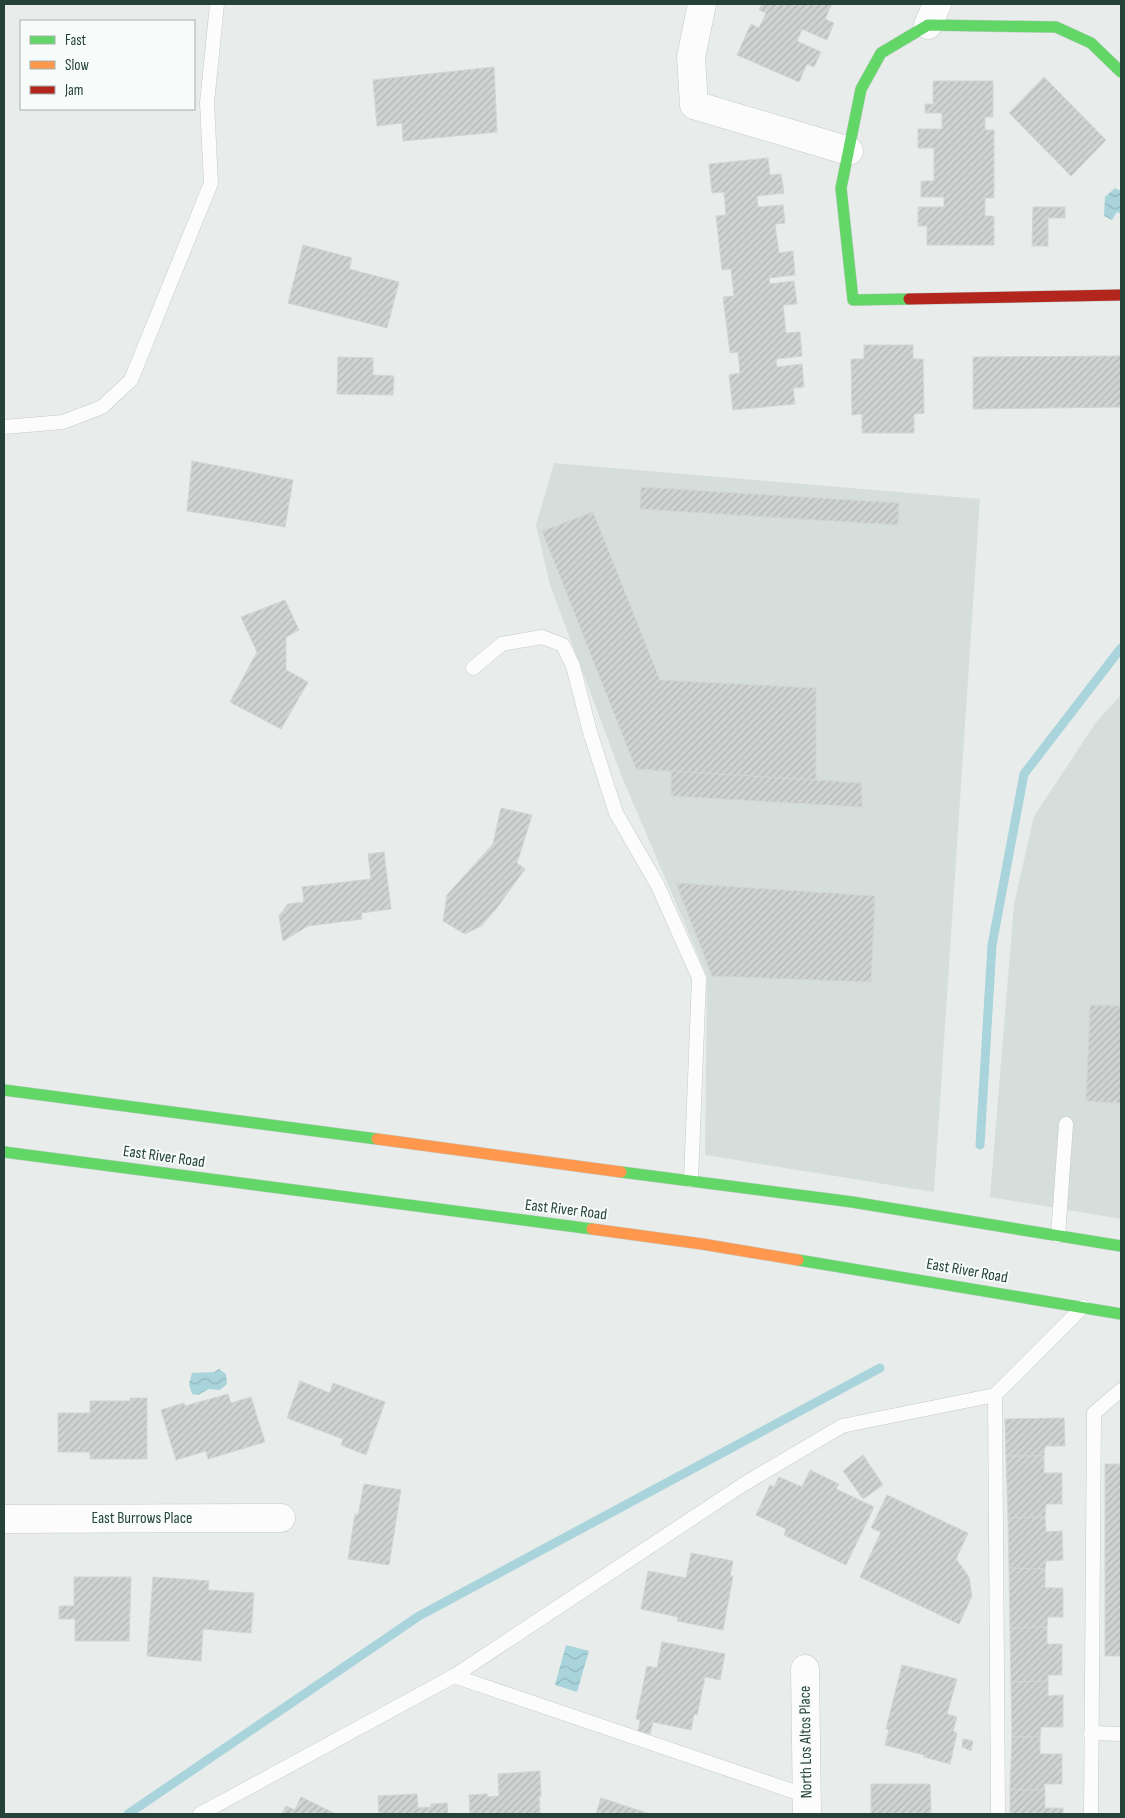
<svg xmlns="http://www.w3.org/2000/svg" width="1125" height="1818" viewBox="0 0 1125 1818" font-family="'Sofia Sans Condensed',sans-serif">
<defs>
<pattern id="water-waves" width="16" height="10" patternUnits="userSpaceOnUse" patternTransform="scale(1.25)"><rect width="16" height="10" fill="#a9d4db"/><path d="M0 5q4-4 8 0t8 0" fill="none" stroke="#91b7bd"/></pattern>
<pattern id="building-hatch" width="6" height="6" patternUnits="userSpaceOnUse" patternTransform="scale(1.25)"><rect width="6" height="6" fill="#cfd4d2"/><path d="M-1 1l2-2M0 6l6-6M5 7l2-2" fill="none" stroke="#b2b7b5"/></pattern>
</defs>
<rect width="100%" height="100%" fill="#e8edeb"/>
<!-- built -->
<g fill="#d6dedb">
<polygon points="554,463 980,499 934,1192 705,1155 707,976 622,777 550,585 536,525"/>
<polygon points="1121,695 1121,1219 990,1197 1014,904 1034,816 1097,721"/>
</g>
<!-- water -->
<g fill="url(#water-waves)">
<polygon points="1115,188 1121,191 1121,214 1117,212 1112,220 1104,216 1105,197"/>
<polygon points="219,1369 226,1374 227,1384 220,1390 209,1389 198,1395 192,1394 189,1384 192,1373 214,1372"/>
<polygon points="566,1645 589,1651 577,1692 555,1685"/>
</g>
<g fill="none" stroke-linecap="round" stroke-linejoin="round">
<!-- stream -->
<g stroke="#a9d4db" stroke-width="9">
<polyline points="980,1145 992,945 1024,774 1121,648"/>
<polyline points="128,1814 419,1616 880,1368"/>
</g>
</g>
<!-- building -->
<g fill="url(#building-hatch)" stroke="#d1d6d4">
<polygon points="762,4 832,4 825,19 834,23 827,40 802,29 797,41 821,52 814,67 807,64 799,82 737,55 751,24 759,28 766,13 759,10"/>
<polygon points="494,67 497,132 403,141 402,123 377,126 373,80"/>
<polygon points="1044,77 1106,140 1071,176 1009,113"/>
<polygon points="933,81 993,81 993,117 985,117 985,130 994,130 994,198 985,198 985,216 994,216 994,245 927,245 927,226 918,226 918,207 944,207 944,197 921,197 921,181 934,181 934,148 918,148 918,129 942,129 942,113 925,113 925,104 933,104"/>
<polygon points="768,158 770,175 781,174 784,193 757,196 758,207 783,205 785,223 775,224 779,253 793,251 795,275 769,278 770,284 794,281 797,304 783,305 786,333 800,332 802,356 776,359 777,367 802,364 804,387 793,388 795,404 733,410 729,375 740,373 738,352 730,353 723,297 734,296 731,269 722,270 716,216 726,215 724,192 712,193 709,164"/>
<polygon points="1033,207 1065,207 1065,218 1048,218 1048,246 1032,246"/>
<polygon points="303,245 352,258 349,269 399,282 387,328 288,303"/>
<polygon points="864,345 913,345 913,359 923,359 924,413 914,414 914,433 862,433 862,414 852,415 851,359 864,359"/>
<polygon points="1121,356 1121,407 973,409 973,357"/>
<polygon points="338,357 373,358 373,375 394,376 393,395 337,394"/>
<polygon points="192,461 293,480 285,527 187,511"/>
<polygon points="641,487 899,503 898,525 640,509"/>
<polygon points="593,512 660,680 816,688 816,780 636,769 542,531"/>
<polygon points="285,600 299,630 286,637 286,670 308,682 281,729 230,702 257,652 241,617"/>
<polygon points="671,771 861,783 862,807 671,796"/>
<polygon points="501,808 532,815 517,863 525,869 496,909 481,926 465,934 443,921 447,895 493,844"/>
<polygon points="384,852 391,909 361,913 362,919 308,926 283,941 279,916 288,904 304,902 302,887 371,879 368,854"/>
<polygon points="676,883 875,896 871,982 712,976"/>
<polygon points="1090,1005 1121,1006 1121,1103 1086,1101"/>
<polygon points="300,1381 330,1393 333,1383 385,1402 366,1455 341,1445 343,1439 287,1418"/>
<polygon points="228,1394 231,1403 251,1397 265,1442 208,1459 206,1451 176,1460 161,1410 184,1403 185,1406"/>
<polygon points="130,1398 147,1398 147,1459 90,1459 90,1452 58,1452 58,1413 90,1413 90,1401 130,1401"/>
<polygon points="1064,1418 1065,1446 1045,1446 1044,1456 1006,1456 1005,1419"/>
<polygon points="863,1455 883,1485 863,1499 843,1471"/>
<polygon points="1006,1456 1044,1456 1044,1473 1062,1473 1062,1504 1046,1504 1045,1517 1008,1518"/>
<rect x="1105" y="1464" width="16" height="192"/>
<polygon points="810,1470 839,1484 836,1489 874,1507 846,1565 784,1535 786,1529 756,1515 770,1485 774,1487 779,1477 802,1487"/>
<polygon points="364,1484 401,1490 389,1565 348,1559 355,1514 358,1515"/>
<polygon points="887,1495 968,1533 956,1559 969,1577 972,1596 959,1624 860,1577 881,1532 871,1528"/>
<polygon points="1045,1517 1046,1532 1062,1531 1063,1560 1046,1561 1045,1569 1009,1568 1008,1518"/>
<polygon points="691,1553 733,1561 730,1576 733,1576 723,1630 677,1621 678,1617 641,1609 648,1571 686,1578"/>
<polygon points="1009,1568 1045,1569 1045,1588 1063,1588 1063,1617 1048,1617 1047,1627 1010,1628"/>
<polygon points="74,1577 131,1577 129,1641 75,1641 75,1619 59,1619 59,1606 74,1606"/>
<polygon points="153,1577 209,1581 208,1590 254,1593 251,1633 203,1629 201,1661 147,1656"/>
<polygon points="1047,1627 1047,1644 1062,1644 1062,1675 1048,1675 1048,1681 1011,1682 1010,1628"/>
<polygon points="662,1642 725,1654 720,1680 705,1677 697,1715 694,1714 691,1730 653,1722 650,1734 638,1732 640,1720 636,1719 647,1666 657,1668"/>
<polygon points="902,1665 957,1679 947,1714 957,1717 953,1731 957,1733 950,1764 924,1757 924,1755 885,1745 889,1730 886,1729"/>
<polygon points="1048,1681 1048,1696 1063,1695 1063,1727 1041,1727 1040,1737 1012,1737 1011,1682"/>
<polygon points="1012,1737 1040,1737 1040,1754 1062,1754 1062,1784 1044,1784 1045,1790 1010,1790"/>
<polygon points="963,1739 973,1741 971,1751 962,1747"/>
<polygon points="540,1771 541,1796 539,1796 540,1814 470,1814 469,1795 487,1794 488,1797 499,1796 498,1774"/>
<polygon points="871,1784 930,1784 931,1814 871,1814"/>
<polygon points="1010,1790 1045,1790 1045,1808 1063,1808 1063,1814 1010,1814"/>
<polygon points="417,1794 418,1808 431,1807 431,1804 447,1803 448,1814 379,1814 378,1796"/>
<polygon points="301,1797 336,1814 282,1814 286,1806 295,1810"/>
<polygon points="601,1798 650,1814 596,1814"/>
</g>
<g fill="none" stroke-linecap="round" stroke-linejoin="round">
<defs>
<g id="lane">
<polyline points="4,427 63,422 102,407 131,380 211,183 207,103 217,4"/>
<polyline points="473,668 502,644 542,637 563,645 573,666 590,732 616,813 657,884 699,978 691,1180"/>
<polyline points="1058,1236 1066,1124"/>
<polyline points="454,1676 807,1796"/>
<polyline points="1091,1733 1121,1734"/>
<polyline points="200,1814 454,1676 744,1484 842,1426 995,1395"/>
<polyline points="998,1814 995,1395 1083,1307"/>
<polyline points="1091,1814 1094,1413 1121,1390"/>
</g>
<g id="street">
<polyline points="702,4 691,57 694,105 849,151"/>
<polyline points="928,25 937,4"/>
<polyline points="4,1519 281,1518"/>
<polyline points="805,1669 807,1814"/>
</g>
<g id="fast">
<polyline points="909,299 853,300 841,188 861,89 881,53 928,25 1056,27 1091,43 1121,72"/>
<polyline points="4,1090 377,1139"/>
<polyline points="4,1152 592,1229"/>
<polyline points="621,1172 852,1202 1121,1246"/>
<polyline points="798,1260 1121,1314"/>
</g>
<g id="slow">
<polyline points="377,1139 621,1172"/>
<polyline points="592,1229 702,1244 798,1260"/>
</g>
<polyline id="jam" points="909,299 1121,295"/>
</defs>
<!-- lane casing -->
<use href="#lane" stroke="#c5cac8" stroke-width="15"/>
<!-- street casing -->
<use href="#street" stroke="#c5cac8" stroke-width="29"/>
<!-- fast casing -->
<use href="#fast" stroke="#c3cbc8" stroke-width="12"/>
<!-- slow casing -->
<use href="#slow" stroke="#c3cbc8" stroke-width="12"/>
<!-- jam casing -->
<use href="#jam" stroke="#c3cbc8" stroke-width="12"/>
<!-- lane -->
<use href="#lane" stroke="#fcfcfc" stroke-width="14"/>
<!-- street -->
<use href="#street" stroke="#fcfcfc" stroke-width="28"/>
<!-- fast -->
<use href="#fast" stroke="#63d668" stroke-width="11"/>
<!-- slow -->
<use href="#slow" stroke="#ff974d" stroke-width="11"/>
<!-- jam -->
<use href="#jam" stroke="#b3261e" stroke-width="11"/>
</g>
<g text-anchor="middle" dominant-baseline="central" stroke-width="4" stroke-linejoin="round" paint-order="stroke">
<!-- street labels -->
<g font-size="16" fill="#24423a" stroke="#f7fbf9">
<text transform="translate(164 1157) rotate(8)">East River Road</text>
<text transform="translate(566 1210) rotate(7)">East River Road</text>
<text transform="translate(967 1271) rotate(10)">East River Road</text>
<text x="142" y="1518">East Burrows Place</text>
<text transform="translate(806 1742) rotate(-91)">North Los Altos Place</text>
</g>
</g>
<!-- border -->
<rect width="1125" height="1818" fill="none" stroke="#24423a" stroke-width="10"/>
<!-- legend -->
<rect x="20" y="20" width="175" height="90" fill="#f7fbf9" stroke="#a3b1ad"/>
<rect x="30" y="36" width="25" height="8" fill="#63d668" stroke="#a3b1ad"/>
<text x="65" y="45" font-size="15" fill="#24423a">Fast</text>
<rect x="30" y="61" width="25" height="8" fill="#ff974d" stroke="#a3b1ad"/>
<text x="65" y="70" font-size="15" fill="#24423a">Slow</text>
<rect x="30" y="86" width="25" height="8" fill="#b3261e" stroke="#a3b1ad"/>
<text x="65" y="95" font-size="15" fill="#24423a">Jam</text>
</svg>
